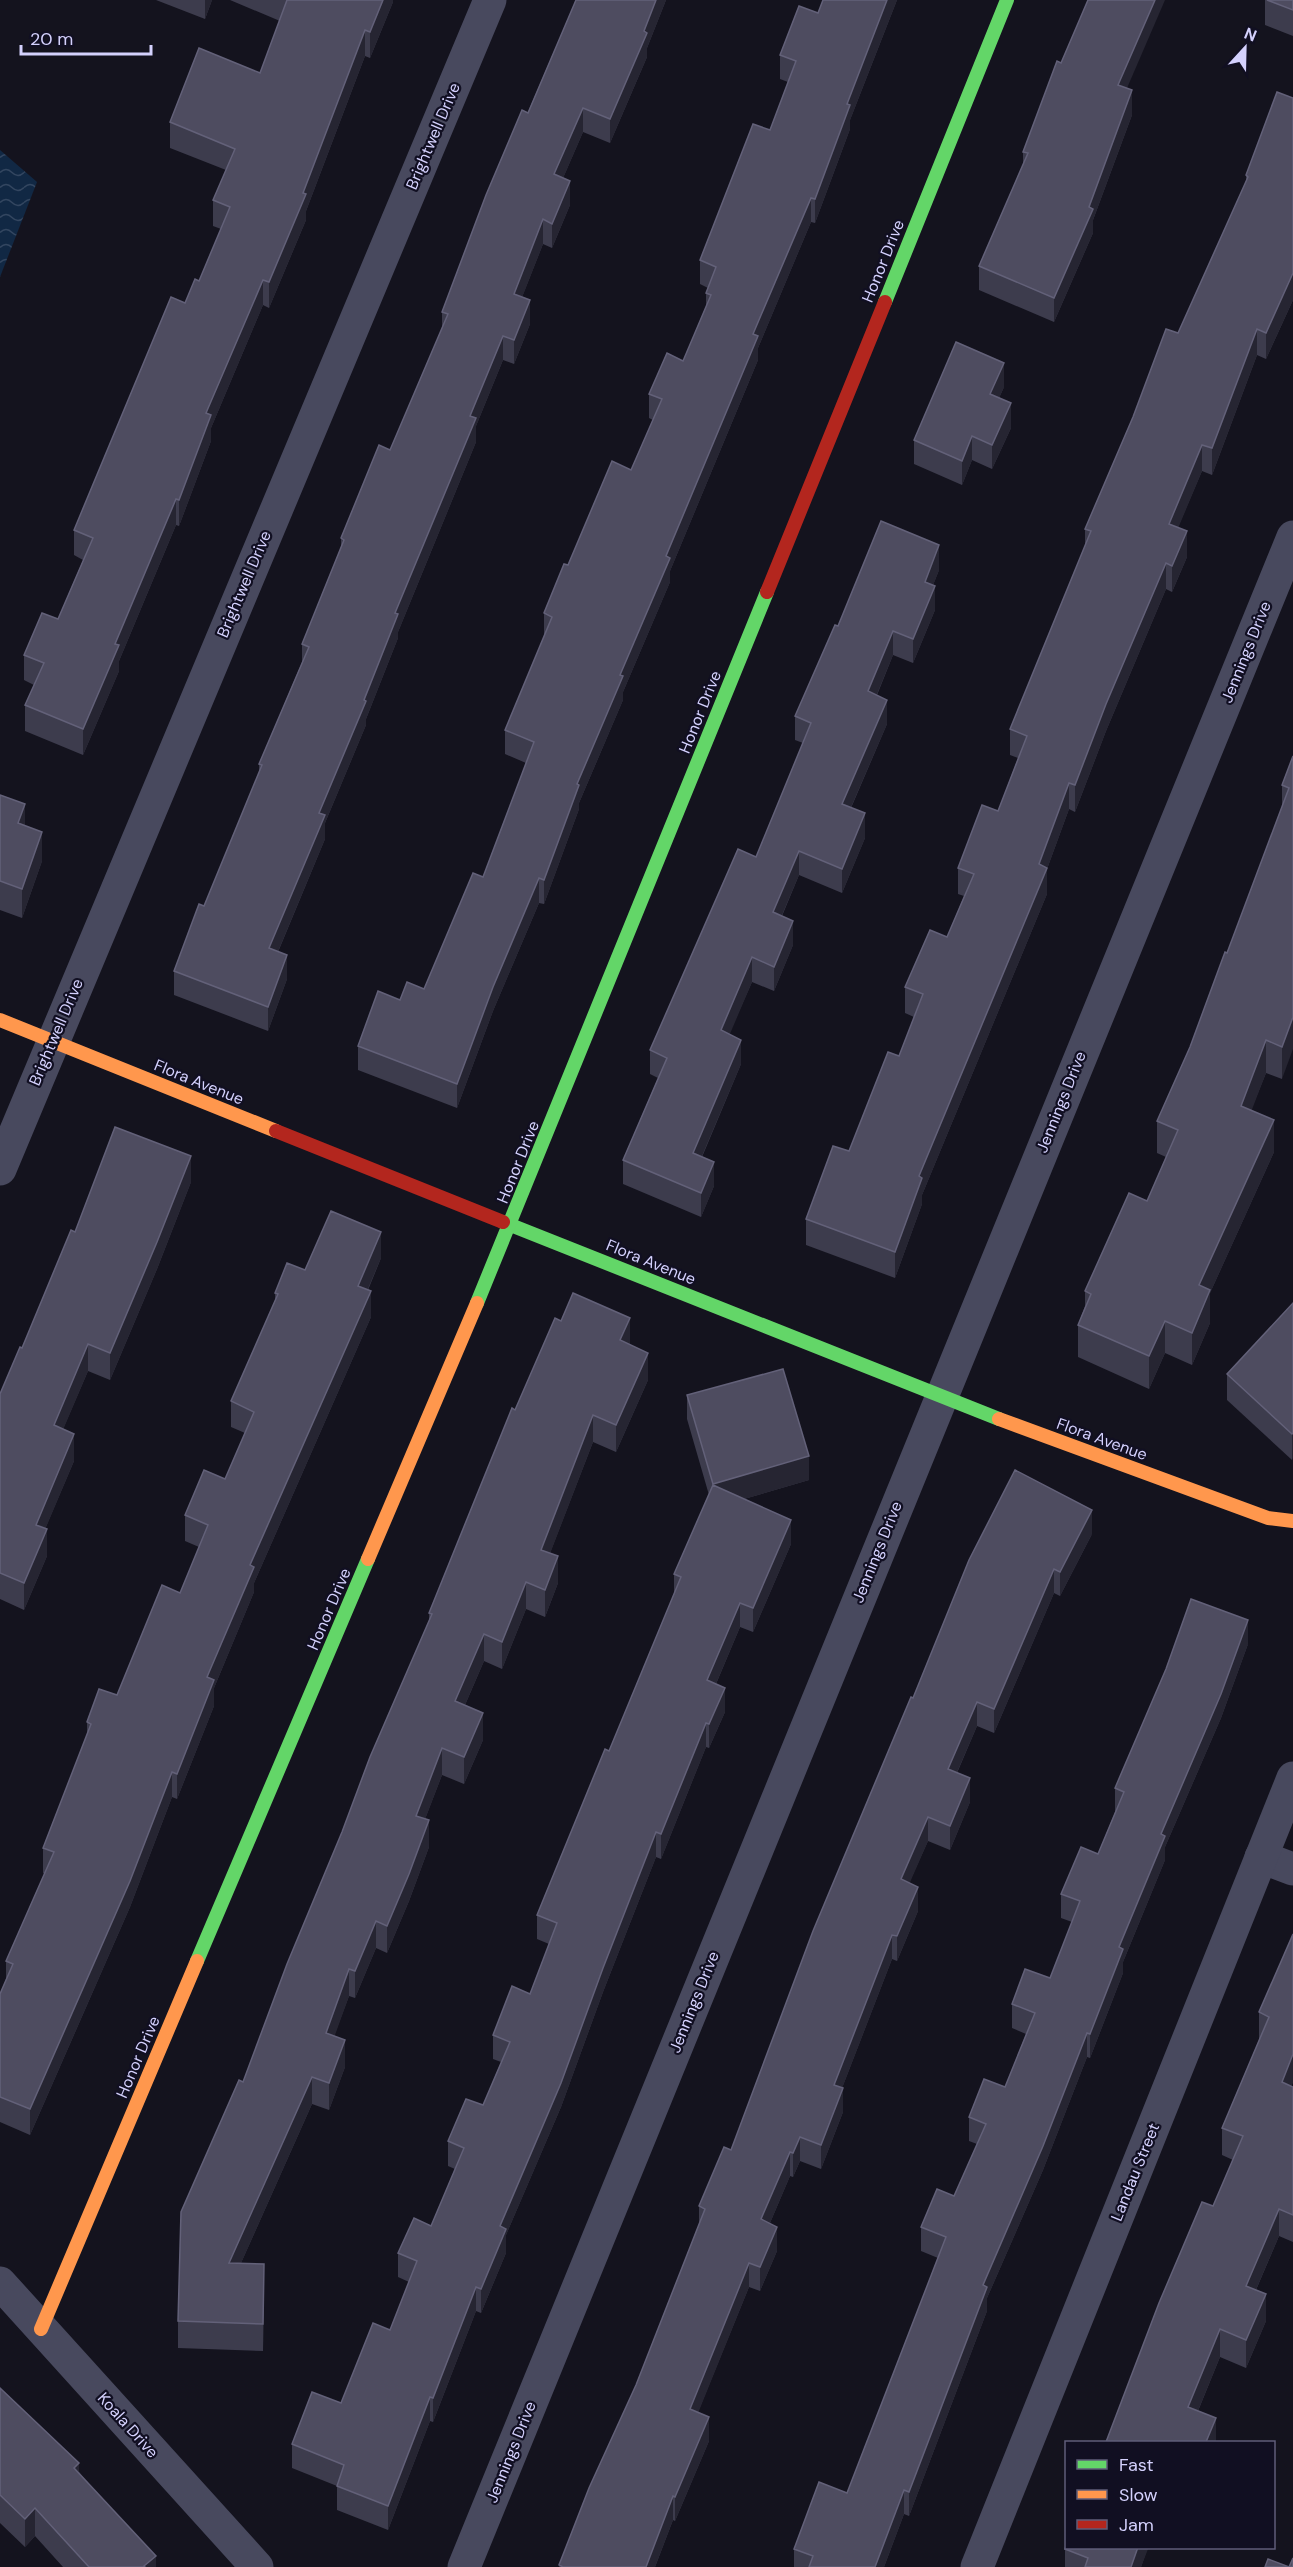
<svg xmlns="http://www.w3.org/2000/svg" width="1293" height="2567" viewBox="0 0 1293 2567" font-family="'DM Sans',sans-serif">
<defs>
<pattern id="water-waves" width="16" height="10" patternUnits="userSpaceOnUse" patternTransform="scale(1.5)"><rect width="16" height="10" fill="#112844"/><path d="M0 5q4-4 8 0t8 0" fill="none" stroke="#334660"/></pattern>
</defs>
<rect width="100%" height="100%" fill="#14131e"/>
<!-- water -->
<polygon fill="url(#water-waves)" points="0,150 37,182 0,277"/>
<g fill="none" stroke-linecap="round" stroke-linejoin="round">
<!-- street -->
<g stroke="#48495e" stroke-width="33">
<polyline points="0,1169 490,0"/>
<polyline points="1261,1857 1293,1869"/>
<polyline points="0,2283 257,2567"/>
<polyline points="464,2567 1293,537"/>
<polyline points="977,2567 1293,1778"/>
</g>
<!-- fast -->
<g stroke="#63d668" stroke-width="14">
<polyline points="885,302 1007,0"/>
<polyline points="503,1222 999,1419"/>
<polyline points="477,1303 767,592"/>
<polyline points="197,1961 368,1559"/>
</g>
<!-- slow -->
<g stroke="#ff974d" stroke-width="14">
<polyline points="0,1020 276,1131"/>
<polyline points="999,1419 1268,1518 1293,1521"/>
<polyline points="368,1559 477,1303"/>
<polyline points="41,2329 197,1961"/>
</g>
<!-- jam -->
<g stroke="#b3261e" stroke-width="14">
<polyline points="767,592 885,302"/>
<polyline points="276,1131 503,1222"/>
</g>
</g>
<!-- wall -->
<g fill="#3d3c4d">
<polygon points="156,0 212,0 205,19"/>
<polygon points="230,0 393,0 393,2 370,58 365,56 306,211 306,220 269,308 263,305 211,428 211,441 179,526 176,525 119,661 119,671 83,755 25,731 25,705 34,685 24,680 24,655 58,619 83,560 74,555 74,530 185,303 199,281 221,229 213,226 213,200 226,170 170,148 170,122 260,73 280,21"/>
<polygon points="576,0 666,0 647,48 647,57 610,143 583,132 563,178 570,205 552,248 543,244 522,297 530,324 514,364 503,360 476,426 476,442 398,632 398,638 366,719 366,725 325,823 325,839 278,952 287,979 268,1031 174,995 174,971 204,906 259,774 259,764 302,662 302,644 341,547 341,538 390,450 442,328 442,312"/>
<polygon points="823,0 897,0 850,120 850,129 815,223 811,222 758,348 758,360 670,571 670,582 623,692 623,700 579,803 579,809 544,904 539,903 493,1011 457,1108 358,1070 358,1046 400,1000 424,989 483,877 526,763 505,754 505,730 544,637 544,613 568,565 631,470 653,420 649,418 649,394 683,361 706,306 706,293 708,288 700,284 700,260 770,130 788,82 780,79 780,55 818,13"/>
<polygon points="1265,0 1293,0 1293,36 1265,25"/>
<polygon points="1061,63 1127,88 1132,115 1093,220 1093,233 1054,322 979,290 979,266 1023,165 1023,152"/>
<polygon points="1293,98 1293,300 1266,359 1257,355 1212,475 1202,471 1178,527 1187,557 1172,592 1166,589 1106,731 1075,812 1069,809 1047,869 1047,894 922,1195 922,1204 895,1278 806,1245 806,1219 849,1151 899,1056 914,1017 905,1013 905,987 947,937 964,896 958,894 958,868 998,811 1018,758 1010,755 1010,729 1085,547 1085,529 1178,333 1246,183 1246,175"/>
<polygon points="1004,387 999,398 1011,428 992,469 972,460 962,485 914,464 914,440"/>
<polygon points="939,570 933,585 935,610 913,663 893,655 877,695 887,724 851,808 865,838 842,893 799,875 782,916 793,945 774,991 752,982 729,1034 741,1064 702,1157 714,1186 701,1217 623,1184 623,1160 658,1078 650,1074 650,1050 756,857 803,743 795,740 795,716 838,626"/>
<polygon points="1293,756 1282,1079 1266,1073 1251,1110 1274,1152 1210,1293 1210,1323 1192,1365 1165,1353 1149,1389 1078,1357 1078,1325 1085,1306 1085,1291 1147,1201 1166,1157 1157,1153 1157,1121 1190,1047 1227,953 1282,808 1282,785"/>
<polygon points="0,795 25,826 42,861 22,918 0,910"/>
<polygon points="191,1182 157,1269 110,1380 88,1371 63,1429 74,1461 45,1529 47,1556 24,1610 0,1599 0,1394 22,1348 75,1232"/>
<polygon points="381,1258 368,1290 371,1317 254,1583 254,1592 214,1688 214,1706 177,1799 172,1797 130,1907 30,2135 0,2122 0,1994 6,1979 6,1961 45,1874 43,1873 43,1848 87,1737 87,1722 117,1695 180,1593 199,1547 185,1541 185,1515 225,1479 245,1433 231,1427 231,1401 275,1302 275,1293 305,1270"/>
<polygon points="1293,1303 1292,1460 1227,1400 1227,1374"/>
<polygon points="630,1345 648,1380 616,1452 593,1442 550,1553 558,1583 545,1617 526,1609 502,1669 484,1661 465,1705 483,1740 464,1784 442,1775 425,1819 429,1847 409,1901 387,1953 376,1948 355,1998 349,1996 334,2036 345,2067 329,2110 312,2104 241,2263 264,2291 263,2351 178,2348 178,2321 243,2082 342,1832 429,1622 429,1613 515,1410"/>
<polygon points="687,1395 809,1480 744,1499 791,1544 753,1632 740,1627 716,1684 725,1712 709,1748 706,1747 661,1859 656,1857 603,1992 561,2107 506,2235 506,2253 481,2313 476,2311 433,2422 430,2421 388,2530 337,2510 337,2486 292,2468 292,2444 341,2403 390,2330 409,2282 398,2277 398,2253 431,2226 455,2169 448,2166 448,2141 483,2105 501,2062 493,2059 493,2035 530,1994 549,1944 537,1939 537,1915 609,1751 674,1594 674,1574 709,1495 687,1419"/>
<polygon points="1092,1534 1060,1596 1054,1593 994,1733 977,1726 957,1773 970,1802 950,1850 928,1841 909,1883 918,1911 897,1961 892,1959 842,2088 843,2112 821,2169 800,2161 793,2177 790,2176 770,2223 777,2251 760,2291 749,2287 698,2412 709,2441 675,2521 673,2520 655,2567 559,2567 636,2385 699,2224 699,2206 731,2150 913,1698"/>
<polygon points="1248,1644 1221,1718 1165,1847 1165,1860 1123,1962 1123,1973 1090,2058 1087,2057 1043,2170 987,2298 987,2311 909,2516 904,2514 884,2567 794,2567 794,2549 847,2493 938,2258 921,2251 921,2227 954,2196 977,2144 969,2141 969,2117 1005,2087 1026,2034 1012,2028 1012,2004 1050,1978 1072,1922 1061,1918 1061,1894 1098,1854 1115,1812 1115,1788"/>
<polygon points="1293,1934 1293,2082 1291,2086 1293,2087 1293,2242 1279,2236 1256,2290 1266,2321 1246,2368 1220,2357 1198,2411 1216,2442 1106,2442 1213,2206 1233,2160 1222,2155 1222,2128 1259,2040 1259,2012"/>
<polygon points="0,2388 79,2472 156,2567 63,2567 35,2536 25,2547 0,2523"/>
<polygon points="1148,2547 1141,2567 1065,2567 1065,2549"/>
</g>
<!-- shaded-wall -->
<g fill="#262532">
<polygon points="205,0 212,0 205,19"/>
<polygon points="383,0 393,0 393,2 370,58 370,32"/>
<polygon points="656,0 666,0 647,48 647,57 610,143 610,119"/>
<polygon points="887,0 897,0 850,120 850,129 815,223 815,199 847,104"/>
<polygon points="1155,0 1165,0 1118,109 1118,85"/>
<polygon points="365,30 365,56 306,211 306,220 269,308 269,282"/>
<polygon points="1132,90 1132,115 1093,220 1093,233 1054,322 1054,298"/>
<polygon points="583,108 583,132 554,199 554,174"/>
<polygon points="570,181 570,205 552,248 552,224"/>
<polygon points="811,198 811,222 758,348 758,360 670,571 670,582 623,692 623,700 579,803 579,809 544,904 544,880 577,784 753,334"/>
<polygon points="543,219 543,244 514,318 514,294"/>
<polygon points="1293,273 1293,300 1266,359 1266,333"/>
<polygon points="263,280 263,305 211,428 211,441 179,526 179,500 206,413"/>
<polygon points="530,300 530,324 514,364 514,340"/>
<polygon points="1257,329 1257,355 1212,475 1212,448"/>
<polygon points="503,336 503,360 476,426 476,442 398,632 398,638 366,719 366,725 325,823 325,839 269,973 269,948 319,813 364,700 395,613 470,416"/>
<polygon points="1004,363 1004,387 990,418 990,394"/>
<polygon points="1011,403 1011,428 992,469 992,445"/>
<polygon points="972,436 972,460 962,485 962,461"/>
<polygon points="1202,445 1202,471 1169,550 1169,524"/>
<polygon points="176,499 176,525 119,661 119,671 83,755 83,729 115,644"/>
<polygon points="1187,531 1187,557 1172,592 1172,566"/>
<polygon points="939,545 939,570 925,606 925,582"/>
<polygon points="1166,563 1166,589 1106,731 1075,812 1075,785 1106,704"/>
<polygon points="935,586 935,610 913,663 913,639"/>
<polygon points="893,631 893,655 868,716 868,691"/>
<polygon points="887,700 887,724 842,828 842,804"/>
<polygon points="1069,783 1069,809 1047,869 1047,894 922,1195 922,1204 895,1278 895,1252 919,1176"/>
<polygon points="25,804 25,833 18,823"/>
<polygon points="865,813 865,838 842,893 842,869"/>
<polygon points="42,832 42,861 22,918 22,889"/>
<polygon points="799,851 799,875 773,936 773,912"/>
<polygon points="539,878 539,903 493,1011 457,1108 457,1084 493,987"/>
<polygon points="793,921 793,945 774,991 774,967"/>
<polygon points="287,955 287,979 268,1031 268,1007"/>
<polygon points="752,957 752,982 721,1055 721,1030"/>
<polygon points="1293,1017 1293,1049 1282,1079 1282,1047"/>
<polygon points="741,1040 741,1064 693,1177 693,1153"/>
<polygon points="1266,1040 1266,1073 1241,1138 1241,1106"/>
<polygon points="1274,1120 1274,1152 1210,1293 1210,1323 1192,1365 1192,1333 1199,1285"/>
<polygon points="191,1156 191,1182 157,1269 110,1380 110,1353"/>
<polygon points="714,1162 714,1186 701,1217 701,1193"/>
<polygon points="381,1232 381,1258 358,1312 358,1286"/>
<polygon points="371,1291 371,1317 254,1583 254,1592 214,1688 214,1706 177,1799 177,1774 207,1677 250,1565"/>
<polygon points="630,1318 630,1345 620,1340"/>
<polygon points="1165,1321 1165,1353 1149,1389 1149,1356"/>
<polygon points="88,1344 88,1371 54,1451 54,1425"/>
<polygon points="648,1353 648,1380 616,1452 616,1425"/>
<polygon points="593,1415 593,1442 541,1577 541,1550"/>
<polygon points="1293,1433 1293,1458 1292,1460 1292,1434"/>
<polygon points="74,1434 74,1461 36,1551 36,1525"/>
<polygon points="809,1456 809,1480 713,1508 713,1484"/>
<polygon points="1092,1510 1092,1534 1060,1596 1060,1572"/>
<polygon points="791,1520 791,1544 753,1632 753,1608"/>
<polygon points="47,1529 47,1556 24,1610 24,1583"/>
<polygon points="558,1556 558,1583 545,1617 545,1590"/>
<polygon points="1054,1569 1054,1593 994,1733 994,1709"/>
<polygon points="526,1582 526,1609 502,1669 502,1642"/>
<polygon points="740,1603 740,1627 707,1705 707,1680"/>
<polygon points="1248,1620 1248,1644 1221,1718 1165,1847 1165,1860 1123,1962 1123,1973 1090,2058 1090,2034 1119,1947 1161,1834"/>
<polygon points="484,1634 484,1661 455,1728 455,1701"/>
<polygon points="725,1688 725,1712 709,1748 709,1724"/>
<polygon points="977,1702 977,1726 948,1793 948,1769"/>
<polygon points="483,1713 483,1740 464,1784 464,1757"/>
<polygon points="706,1723 706,1747 661,1859 661,1834"/>
<polygon points="442,1748 442,1775 416,1843 416,1816"/>
<polygon points="172,1772 172,1797 130,1907 30,2135 30,2109"/>
<polygon points="970,1778 970,1802 950,1850 950,1826"/>
<polygon points="928,1817 928,1841 901,1903 901,1879"/>
<polygon points="429,1820 429,1847 409,1901 387,1953 387,1926"/>
<polygon points="656,1832 656,1857 603,1992 561,2107 506,2235 506,2253 481,2313 481,2289 500,2226"/>
<polygon points="918,1887 918,1911 897,1961 897,1936"/>
<polygon points="376,1921 376,1948 355,1998 355,1971"/>
<polygon points="892,1935 892,1959 834,2109 834,2085"/>
<polygon points="349,1969 349,1996 326,2060 326,2033"/>
<polygon points="1087,2033 1087,2057 1043,2170 987,2298 987,2311 909,2516 909,2492 983,2285"/>
<polygon points="345,2040 345,2067 329,2110 329,2083"/>
<polygon points="1293,2054 1293,2082 1282,2110 1282,2082"/>
<polygon points="312,2077 312,2104 229,2290 229,2263"/>
<polygon points="843,2088 843,2112 821,2169 821,2145"/>
<polygon points="800,2137 800,2161 793,2177 793,2153"/>
<polygon points="790,2152 790,2176 761,2244 761,2219"/>
<polygon points="1279,2209 1279,2236 1246,2313 1246,2286"/>
<polygon points="777,2227 777,2251 760,2291 760,2267"/>
<polygon points="749,2263 749,2287 690,2433 690,2409"/>
<polygon points="264,2264 264,2291 263,2351 263,2324"/>
<polygon points="476,2287 476,2311 433,2422 433,2398"/>
<polygon points="1266,2294 1266,2321 1246,2368 1246,2340"/>
<polygon points="1220,2329 1220,2357 1188,2435 1188,2407"/>
<polygon points="430,2397 430,2421 388,2530 388,2506"/>
<polygon points="709,2417 709,2441 675,2521 675,2497"/>
<polygon points="1216,2418 1216,2442 1206,2442"/>
<polygon points="79,2463 79,2491 74,2468"/>
<polygon points="904,2490 904,2514 884,2567 875,2567"/>
<polygon points="673,2496 673,2520 655,2567 646,2567"/>
<polygon points="35,2508 35,2536 25,2547 25,2519"/>
<polygon points="1138,2547 1148,2547 1148,2549 1141,2567 1131,2567"/>
<polygon points="156,2556 156,2567 144,2567 144,2566"/>
</g>
<!-- building -->
<g fill="#4e4c60" stroke="#636179" stroke-width="1.5">
<polygon points="287,0 383,0 370,32 365,30 303,193 306,194 269,282 263,280 206,413 211,415 179,500 176,499 115,644 119,645 83,729 25,705 44,663 24,655 42,613 58,619 93,538 74,530 171,297 185,303 195,279 199,281 230,207 213,200 235,149 170,122 199,48 260,73"/>
<polygon points="576,0 656,0 644,31 647,33 610,119 583,108 554,174 570,181 552,224 543,219 514,294 530,300 514,340 503,336 470,416 476,418 395,613 398,614 364,700 366,701 319,813 325,815 269,948 287,955 268,1007 174,971 199,904 204,906 262,765 259,764 309,647 302,644 344,540 341,538 379,445 390,450 448,314 442,312 486,195 522,110 528,113"/>
<polygon points="823,0 887,0 847,104 850,105 815,199 811,198 753,334 758,336 666,556 670,558 620,675 623,676 577,784 579,785 544,880 539,878 493,987 457,1084 358,1046 378,991 400,1000 407,982 424,989 473,873 483,877 534,742 505,730 552,617 544,613 564,564 568,565 612,461 631,470 662,399 649,394 667,353 683,361 711,295 706,293 716,267 700,260 753,124 770,130 796,61 780,55 799,6 818,13"/>
<polygon points="1088,0 1155,0 1118,85 1132,90 1089,207 1093,209 1054,298 979,266 1028,153 1023,152 1057,61 1061,63"/>
<polygon points="1267,0 1293,0 1293,10"/>
<polygon points="1277,92 1293,98 1293,273 1266,333 1257,329 1212,448 1202,445 1169,524 1187,531 1172,566 1166,563 1106,704 1075,785 1069,783 1039,864 1047,868 919,1176 922,1178 895,1252 806,1219 833,1146 849,1151 888,1052 899,1056 923,994 905,987 930,930 947,937 974,874 958,868 982,805 998,811 1027,736 1010,729 1091,531 1085,529 1133,417 1166,329 1178,333 1248,177 1246,175"/>
<polygon points="956,342 1004,363 990,394 1011,403 992,445 972,436 962,461 914,440"/>
<polygon points="881,521 939,545 925,582 935,586 913,639 893,631 868,691 887,700 842,804 865,813 842,869 799,851 773,912 793,921 774,967 752,957 721,1030 741,1040 693,1153 714,1162 701,1193 623,1160 667,1058 650,1050 738,849 756,857 811,723 795,716 835,625 838,626"/>
<polygon points="1293,756 1293,1017 1282,1047 1266,1040 1241,1106 1274,1120 1199,1285 1210,1290 1192,1333 1165,1321 1149,1356 1078,1325 1091,1294 1085,1291 1129,1193 1147,1201 1178,1130 1157,1121 1190,1047 1225,952 1227,953 1289,788 1282,785"/>
<polygon points="0,795 25,804 18,823 42,832 22,889 0,881"/>
<polygon points="115,1127 191,1156 157,1242 110,1353 88,1344 54,1425 74,1434 36,1525 47,1529 24,1583 0,1573 0,1394 20,1347 22,1348 71,1230 75,1232"/>
<polygon points="331,1211 381,1232 358,1286 371,1291 250,1565 254,1567 207,1677 214,1680 177,1774 172,1772 130,1881 30,2109 0,2097 0,1994 13,1964 6,1961 54,1852 43,1848 91,1724 87,1722 99,1689 117,1695 162,1585 180,1593 208,1525 185,1515 204,1470 225,1479 254,1412 231,1401 278,1294 275,1293 287,1263 305,1270"/>
<polygon points="573,1293 630,1318 620,1340 648,1353 616,1425 593,1415 541,1550 558,1556 545,1590 526,1582 502,1642 484,1634 455,1701 483,1713 464,1757 442,1748 416,1816 429,1820 409,1874 387,1926 376,1921 355,1971 349,1969 326,2033 345,2040 329,2083 312,2077 229,2263 264,2264 263,2324 178,2321 181,2212 239,2080 243,2082 287,1964 342,1832 370,1757 432,1614 429,1613 512,1408 515,1410 555,1318 561,1321"/>
<polygon points="1293,1303 1293,1433 1292,1434 1227,1374"/>
<polygon points="783,1369 809,1456 713,1484 687,1395"/>
<polygon points="1015,1470 1092,1510 1060,1572 1054,1569 994,1709 977,1702 948,1769 970,1778 950,1826 928,1817 901,1879 918,1887 897,1936 892,1935 834,2085 843,2088 821,2145 800,2137 793,2153 790,2152 761,2219 777,2227 760,2267 749,2263 690,2409 709,2417 675,2497 673,2496 646,2567 563,2567 559,2565 589,2488 636,2385 705,2209 699,2206 724,2147 731,2150 813,1931 911,1697 913,1698 969,1560"/>
<polygon points="713,1485 791,1520 753,1608 740,1603 707,1680 725,1688 709,1724 706,1723 661,1834 656,1832 603,1968 561,2083 500,2226 506,2229 481,2289 476,2287 433,2398 430,2397 388,2506 337,2486 344,2465 292,2444 312,2392 341,2403 373,2323 390,2330 417,2261 398,2253 414,2218 431,2226 464,2148 448,2141 466,2099 483,2105 510,2042 493,2035 512,1986 530,1994 557,1923 537,1915 605,1749 609,1751 681,1577 674,1574"/>
<polygon points="1191,1599 1248,1620 1221,1694 1161,1834 1165,1836 1119,1947 1123,1949 1090,2034 1087,2033 1043,2146 983,2285 987,2287 909,2492 904,2490 875,2567 809,2567 813,2556 794,2549 819,2482 847,2493 946,2237 921,2227 937,2189 954,2196 986,2124 969,2117 984,2079 1005,2087 1035,2013 1012,2004 1025,1969 1050,1978 1080,1901 1061,1894 1081,1847 1098,1854 1124,1792 1115,1788 1166,1669"/>
<polygon points="1293,1934 1293,2054 1282,2082 1293,2087 1293,2215 1279,2209 1246,2286 1266,2294 1246,2340 1220,2329 1188,2407 1216,2418 1206,2442 1106,2442 1159,2303 1202,2202 1213,2206 1243,2136 1222,2128 1269,2017 1259,2012"/>
<polygon points="0,2388 79,2463 74,2468 156,2556 144,2566 145,2567 89,2567 35,2508 25,2519 0,2495"/>
<polygon points="1066,2546 1066,2547 1138,2547 1131,2567 1085,2567 1088,2558 1065,2549"/>
<polygon points="1293,2558 1293,2567 1289,2567"/>
<polygon points="1268,2559 1289,2567 1265,2567"/>
</g>
<g text-anchor="middle" dominant-baseline="central" stroke-width="4.5" stroke-linejoin="round" paint-order="stroke">
<!-- street labels -->
<g font-size="16" fill="#d4d1fd" stroke="#110f22">
<text transform="translate(433 136) rotate(-67)">Brightwell Drive</text>
<text transform="translate(883 261) rotate(-68)">Honor Drive</text>
<text transform="translate(244 584) rotate(-67)">Brightwell Drive</text>
<text transform="translate(1246 652) rotate(-68)">Jennings Drive</text>
<text transform="translate(700 712) rotate(-68)">Honor Drive</text>
<text transform="translate(56 1032) rotate(-67)">Brightwell Drive</text>
<text transform="translate(199 1082) rotate(22)">Flora Avenue</text>
<text transform="translate(1061 1102) rotate(-68)">Jennings Drive</text>
<text transform="translate(518 1162) rotate(-68)">Honor Drive</text>
<text transform="translate(651 1262) rotate(22)">Flora Avenue</text>
<text transform="translate(1102 1439) rotate(20)">Flora Avenue</text>
<text transform="translate(877 1552) rotate(-68)">Jennings Drive</text>
<text transform="translate(329 1609) rotate(-67)">Honor Drive</text>
<text transform="translate(694 2002) rotate(-68)">Jennings Drive</text>
<text transform="translate(138 2057) rotate(-67)">Honor Drive</text>
<text transform="translate(1135 2172) rotate(-68)">Landau Street</text>
<text transform="translate(128 2425) rotate(48)">Koala Drive</text>
<text transform="translate(511 2452) rotate(-68)">Jennings Drive</text>
</g>
</g>
<!-- legend -->
<rect x="1065" y="2441" width="210" height="108" fill="#110f22" stroke="#5f5d7a" stroke-width="1.5"/>
<rect x="1077" y="2460" width="30" height="9" fill="#63d668" stroke="#5f5d7a" stroke-width="1.5"/>
<text x="1119" y="2471" font-size="18" fill="#d4d1fd">Fast</text>
<rect x="1077" y="2490" width="30" height="9" fill="#ff974d" stroke="#5f5d7a" stroke-width="1.5"/>
<text x="1119" y="2501" font-size="18" fill="#d4d1fd">Slow</text>
<rect x="1077" y="2520" width="30" height="9" fill="#b3261e" stroke="#5f5d7a" stroke-width="1.5"/>
<text x="1119" y="2531" font-size="18" fill="#d4d1fd">Jam</text>
<!-- north arrow -->
<g transform="translate(1245 48) rotate(22)" stroke="#110f22" stroke-width="4.5" paint-order="stroke">
<path d="M0-4.5L10 22L0 15L-10 22Z" fill="#d4d1fd"/>
<text y="-9" font-size="16" font-weight="bold" text-anchor="middle" fill="#d4d1fd">N</text>
</g>
<!-- scale -->
<path d="M21 45v9h130v-9" fill="none" stroke="#d4d1fd" stroke-width="3"/>
<text x="30" y="45" font-size="18" fill="#d4d1fd" stroke="#110f22" stroke-width="4.5" paint-order="stroke">20 m</text>
</svg>
